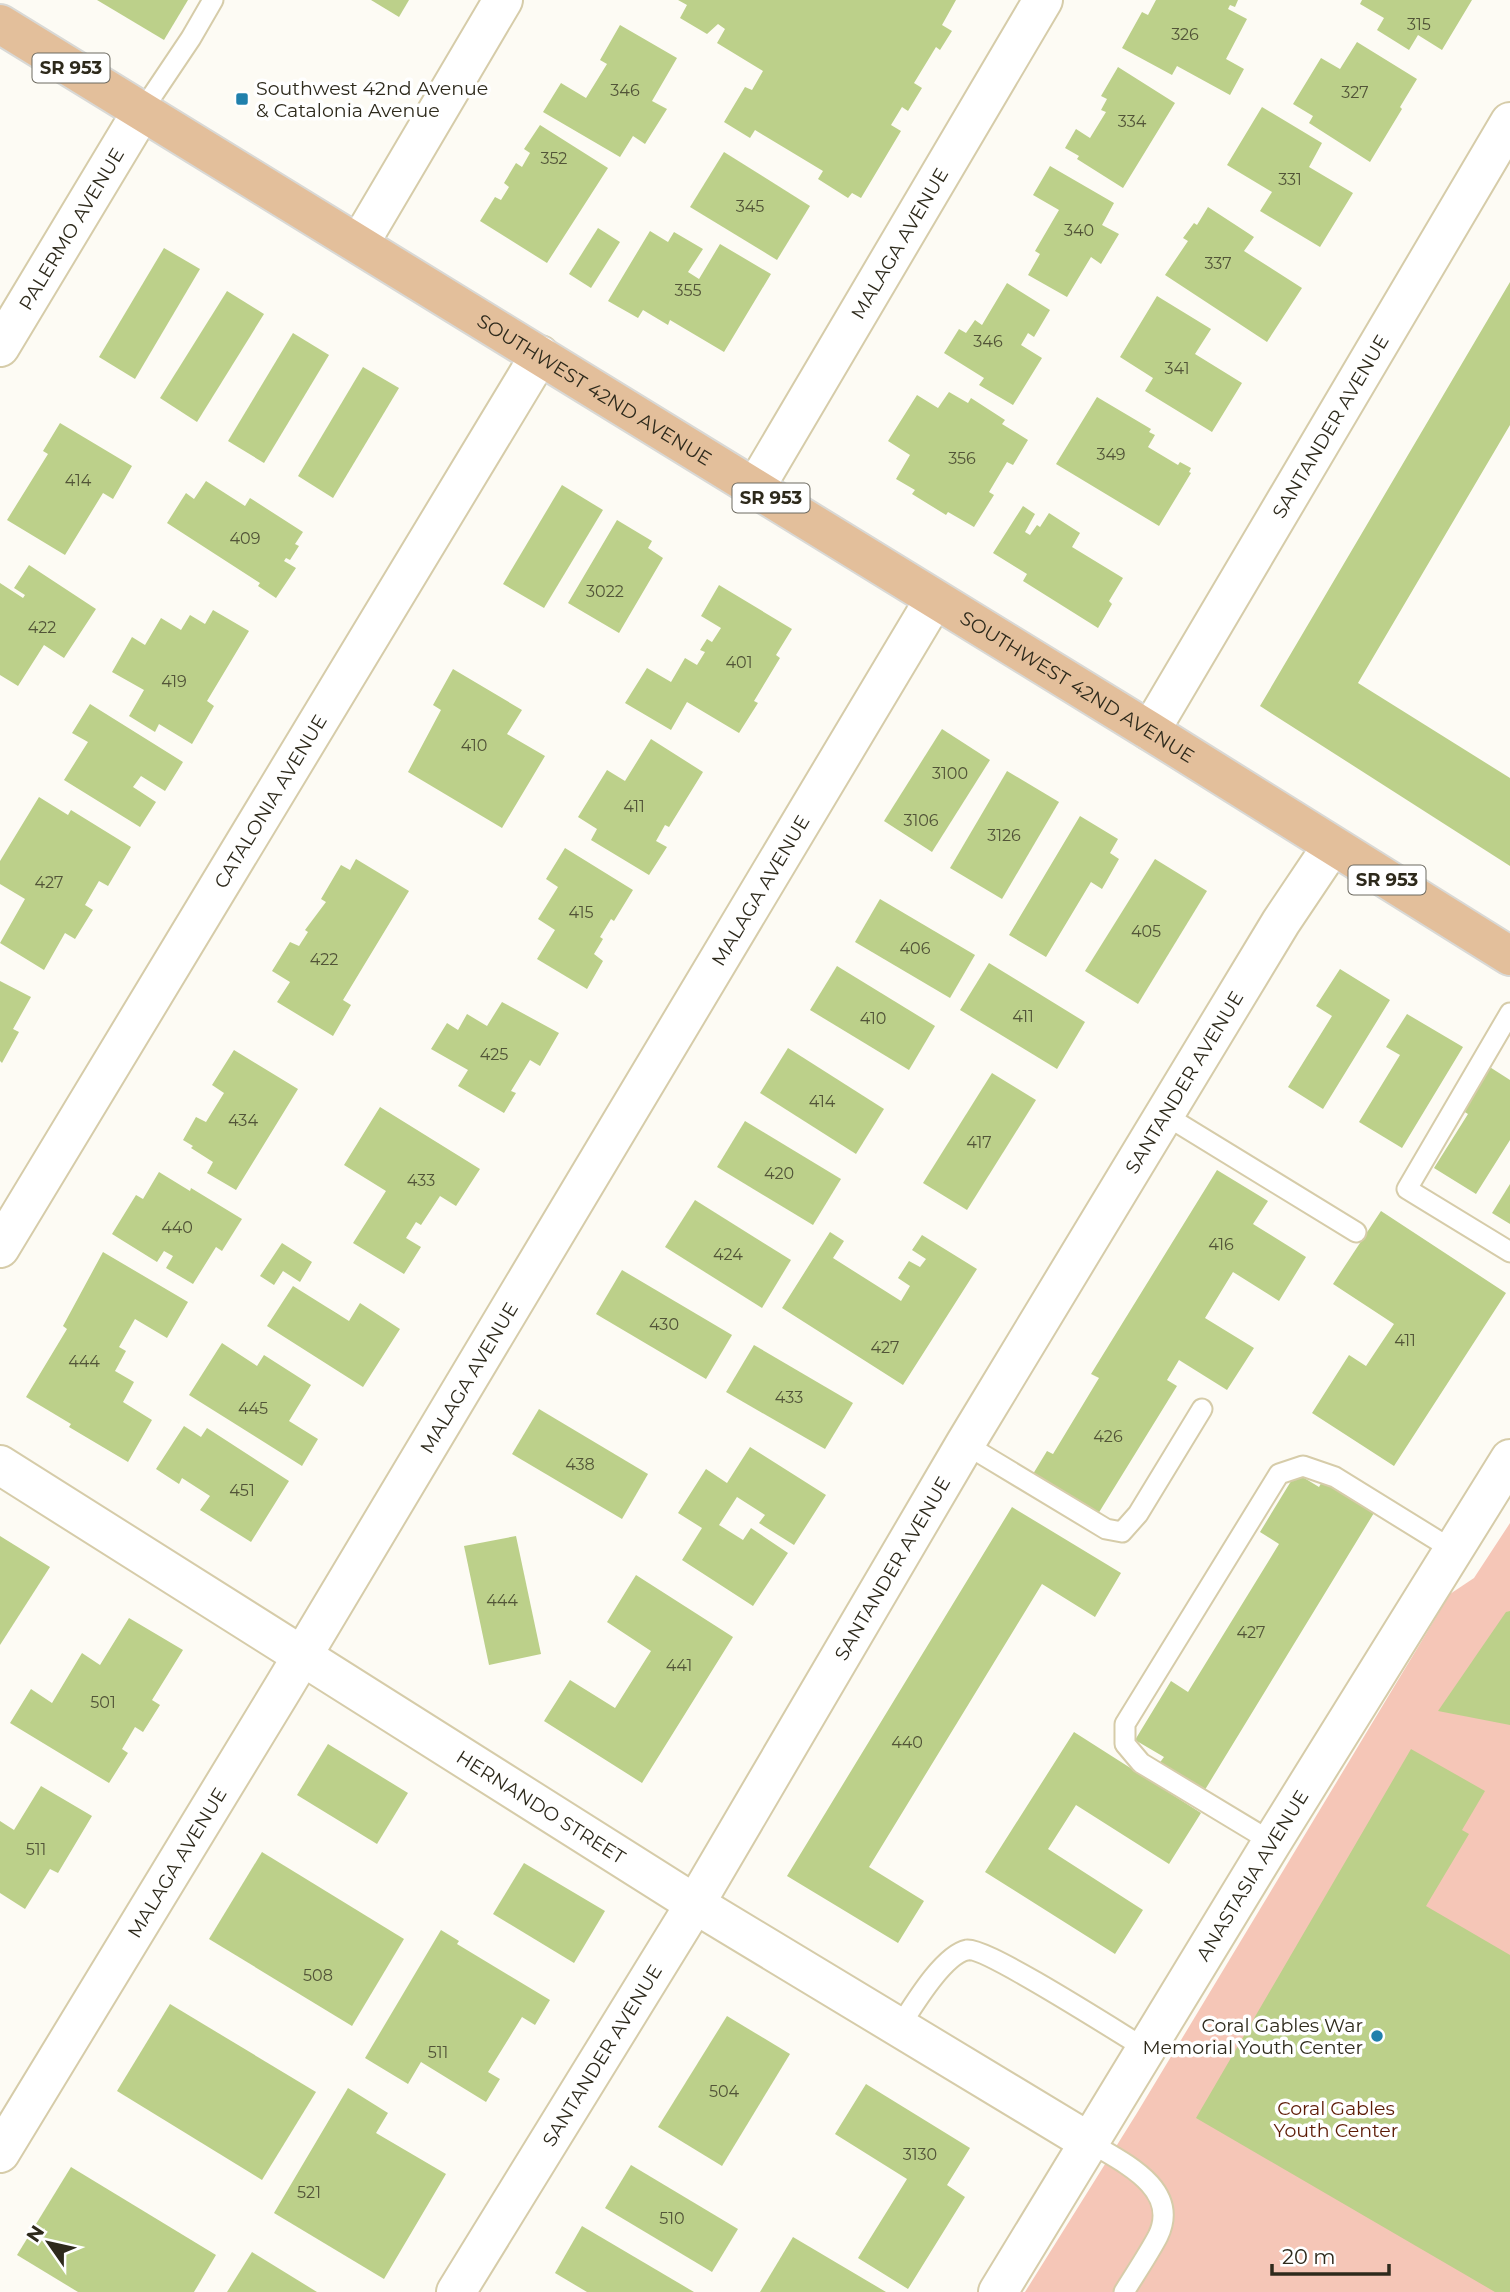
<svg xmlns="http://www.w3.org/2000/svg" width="1510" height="2292" viewBox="0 0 1510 2292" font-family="Montserrat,sans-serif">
<rect width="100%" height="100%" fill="#fdfbf4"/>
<!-- green -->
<polygon fill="#f5c6b7" points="1510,1523 1510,2292 1025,2292 1137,2113 1450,1594 1474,1578"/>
<!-- building -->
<g fill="#bcd08a">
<polygon points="97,0 188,0 164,40"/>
<polygon points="371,0 409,0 399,17"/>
<polygon points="678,0 956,0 942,25 952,31 940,50 936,47 914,83 922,88 908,111 902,107 891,125 901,131 861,198 852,193 848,198 818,179 823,171 755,130 750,138 724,122 745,87 752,90 763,71 717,43 725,29 718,24 707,34 680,18 687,5"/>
<polygon points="1156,0 1238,0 1235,7 1230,5 1228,9 1247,19 1226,59 1244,69 1230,95 1177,66 1172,75 1122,48 1142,12 1148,15"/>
<polygon points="1362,0 1472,0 1442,50 1418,35 1409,50 1377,30 1384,18 1360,4"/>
<polygon points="620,25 677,58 652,101 667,109 645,144 633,136 620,157 543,112 561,83 586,98 607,64 600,60"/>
<polygon points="1357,42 1417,79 1400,107 1402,109 1370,162 1309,123 1313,116 1293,104 1321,58 1340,69"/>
<polygon points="1118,67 1175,103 1123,188 1077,159 1079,156 1065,148 1076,129 1090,138 1106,112 1101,110 1107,99 1101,96"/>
<polygon points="1262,107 1322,143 1309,167 1353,193 1320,247 1260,211 1272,192 1227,165"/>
<polygon points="540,125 608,168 547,263 480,221 495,197 501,200 509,187 504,183 516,163 522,167 530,153 524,149"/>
<polygon points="724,152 810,206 777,260 690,207"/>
<polygon points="1050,166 1114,203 1102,225 1119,234 1101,264 1091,257 1067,297 1028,275 1040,254 1035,251 1059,210 1033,195"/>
<polygon points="1208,207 1254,237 1244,251 1302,288 1267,342 1165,275 1188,241 1183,238 1194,223 1197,225"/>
<polygon points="598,228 620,242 591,288 569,274"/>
<polygon points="650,231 668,242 674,232 703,249 688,272 699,279 720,244 771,274 724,352 670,320 668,325 643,310 638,318 608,301"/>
<polygon points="164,248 200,269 135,379 99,357"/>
<polygon points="1510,282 1510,425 1358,683 1510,778 1510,866 1260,706"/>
<polygon points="1007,283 1050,310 1034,337 1028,333 1021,345 1042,358 1013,405 979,385 984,378 944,353 959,329 966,333 975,320 982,325"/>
<polygon points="227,291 264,314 197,422 160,398"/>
<polygon points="1157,296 1211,329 1195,354 1242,383 1212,432 1145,391 1153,378 1120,357"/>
<polygon points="293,333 329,355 264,463 228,441"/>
<polygon points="363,367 399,388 333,498 298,476"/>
<polygon points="949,392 968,403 971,398 1005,420 1002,424 1028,440 1013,465 1007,462 989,492 994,495 974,527 948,512 946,515 912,494 915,490 896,479 910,455 888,441 917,395 938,408"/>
<polygon points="1097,397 1151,429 1149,432 1155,435 1148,447 1178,465 1180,462 1191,468 1189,472 1191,473 1159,526 1056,464"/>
<polygon points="60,423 132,466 113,499 103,493 65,555 7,520 48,454 43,451"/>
<polygon points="206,481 245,506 250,498 303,532 295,544 299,546 290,560 286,558 284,561 296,568 276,598 258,586 260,583 167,523 186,493 194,499"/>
<polygon points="562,485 603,510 544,608 503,584"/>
<polygon points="1023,506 1035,514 1025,532 1030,535 1037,525 1040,527 1049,513 1080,533 1072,547 1123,578 1109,601 1112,604 1098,628 1023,581 1027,574 993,553"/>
<polygon points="617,520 652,541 648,548 663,558 619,633 568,603"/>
<polygon points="29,565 96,609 64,658 44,645 18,686 0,675 0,583 23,598 25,595 14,588"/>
<polygon points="719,585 792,629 776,655 780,658 754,701 758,703 739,733 687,702 671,730 625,703 647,668 671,682 685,658 697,665 705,652 700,650 707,639 712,642 721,628 701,616"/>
<polygon points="213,610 249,631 207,701 214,706 192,744 159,724 155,732 129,716 144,690 112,672 132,637 145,645 161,618 181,630 190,615 205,624"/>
<polygon points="453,669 522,710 507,734 545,756 502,828 408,772 441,710 433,705"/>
<polygon points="90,704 183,762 165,791 141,776 133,787 156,802 140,827 64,780 88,742 72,733"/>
<polygon points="942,729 990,760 932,852 884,821"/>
<polygon points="651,739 703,772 669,827 665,825 656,841 667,847 649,875 591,840 597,829 578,817 607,770 625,781"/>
<polygon points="1007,771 1059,802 1002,899 950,868"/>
<polygon points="39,797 68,815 71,810 131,847 108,886 99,881 85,905 93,910 75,939 65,933 44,970 0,943 25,899 0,884 0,861"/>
<polygon points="1080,816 1118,839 1110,853 1119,859 1102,889 1091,882 1046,957 1009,935"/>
<polygon points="565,848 633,890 614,921 611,919 600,937 603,939 594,954 603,961 587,989 537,959 555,930 538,919 558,887 546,879"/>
<polygon points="356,859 409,891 343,1000 351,1005 333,1036 277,1002 290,982 272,971 290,942 299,946 308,932 305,930 326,902 321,899 341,865 350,870"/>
<polygon points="1155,859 1207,891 1138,1004 1085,971"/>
<polygon points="880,899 975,955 950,998 855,942"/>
<polygon points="989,963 1085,1022 1057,1069 960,1010"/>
<polygon points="837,966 935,1026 909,1070 810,1010"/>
<polygon points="1340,969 1390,1000 1323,1109 1288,1087 1332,1016 1316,1006"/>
<polygon points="0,981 31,997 13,1029 19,1032 2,1063 0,1061"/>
<polygon points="502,1002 559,1033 540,1066 530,1060 511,1091 516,1093 504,1113 458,1086 468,1070 431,1049 447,1023 458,1030 467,1014 487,1026"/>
<polygon points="1407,1014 1463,1047 1402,1148 1359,1122 1400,1055 1386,1047"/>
<polygon points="788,1048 884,1109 856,1154 760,1093"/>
<polygon points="234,1050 298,1089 236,1190 207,1173 213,1162 191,1148 193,1146 183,1140 196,1117 206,1122 224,1093 212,1085"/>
<polygon points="1485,1064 1510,1080 1510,1140 1476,1194 1434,1168 1468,1114 1458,1108"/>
<polygon points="992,1073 1036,1100 967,1210 923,1183"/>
<polygon points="380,1107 480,1169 456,1206 440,1196 421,1225 416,1222 406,1238 421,1247 404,1274 353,1243 386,1191 344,1165"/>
<polygon points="745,1121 841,1179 813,1225 717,1167"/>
<polygon points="1217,1170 1268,1201 1253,1224 1306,1257 1279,1301 1233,1272 1205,1318 1254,1348 1227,1390 1179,1360 1167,1380 1177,1386 1098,1514 1033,1474 1047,1451 1053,1454 1099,1378 1091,1374"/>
<polygon points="159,1172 190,1191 191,1188 242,1219 222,1251 216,1247 193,1284 166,1268 173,1256 164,1251 157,1262 112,1234 136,1195 143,1199"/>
<polygon points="1510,1184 1510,1224 1492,1213"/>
<polygon points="695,1200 791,1260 762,1308 665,1247"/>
<polygon points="1381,1211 1506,1293 1394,1466 1312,1413 1349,1355 1366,1366 1394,1324 1333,1284"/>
<polygon points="830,1232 844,1241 833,1258 901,1301 910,1286 898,1278 909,1261 920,1267 926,1259 912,1250 922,1235 977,1269 903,1385 782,1308"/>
<polygon points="282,1243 312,1262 300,1282 283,1271 274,1285 260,1276"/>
<polygon points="103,1252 188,1302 167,1338 135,1319 119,1347 126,1351 115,1371 134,1382 123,1402 152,1420 128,1462 69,1427 71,1424 26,1397 67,1329 63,1326"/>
<polygon points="622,1270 732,1335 706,1379 596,1314"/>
<polygon points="293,1286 349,1321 360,1303 400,1329 363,1387 267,1326"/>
<polygon points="222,1343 257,1366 264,1355 311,1385 289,1421 318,1439 302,1466 189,1395"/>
<polygon points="754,1345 853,1403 825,1449 726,1392"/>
<polygon points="539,1409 648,1474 622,1519 512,1454"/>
<polygon points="184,1426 201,1437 207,1428 289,1481 251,1542 200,1510 210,1496 182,1478 179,1484 156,1469"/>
<polygon points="750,1447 826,1495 794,1545 759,1523 765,1515 737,1497 719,1525 743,1540 751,1528 788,1553 753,1606 682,1560 702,1528 678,1513 706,1469 727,1483"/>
<polygon points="1296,1473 1319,1487 1325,1476 1377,1508 1203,1793 1158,1765 1164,1757 1135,1740 1171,1681 1188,1692 1279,1544 1260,1532"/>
<polygon points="1012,1507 1121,1573 1095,1617 1042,1584 869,1867 924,1901 898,1943 787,1876"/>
<polygon points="0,1536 50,1567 0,1645"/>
<polygon points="516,1536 541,1654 489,1665 464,1546"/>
<polygon points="636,1575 733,1637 642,1783 544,1721 570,1680 615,1708 651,1651 607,1622"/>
<polygon points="1510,1611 1510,1725 1438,1711 1506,1612"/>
<polygon points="129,1618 183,1650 152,1700 160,1705 143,1732 135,1727 122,1749 128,1753 109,1783 10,1723 31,1689 52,1703 82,1653 100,1665"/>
<polygon points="1074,1732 1201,1813 1169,1864 1076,1805 1048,1849 1143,1910 1115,1954 985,1872"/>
<polygon points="328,1744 408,1793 377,1844 297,1795"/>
<polygon points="1411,1749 1485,1791 1462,1830 1469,1834 1426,1906 1510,1955 1510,2292 1495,2292 1196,2118"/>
<polygon points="41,1786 92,1816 58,1873 50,1869 25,1909 0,1893 0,1821 14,1830"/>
<polygon points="262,1852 404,1939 352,2026 209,1939"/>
<polygon points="524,1863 605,1911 574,1963 493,1914"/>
<polygon points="441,1930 459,1941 457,1944 550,2000 535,2025 522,2017 488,2072 500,2079 486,2102 421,2062 408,2084 365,2058"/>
<polygon points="170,2004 316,2092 262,2180 117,2091"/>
<polygon points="727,2016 790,2054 722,2166 658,2127"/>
<polygon points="866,2084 970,2148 947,2185 965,2197 908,2289 858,2258 907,2179 835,2134"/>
<polygon points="348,2088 388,2113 376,2133 446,2174 384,2279 274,2213"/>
<polygon points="631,2165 738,2229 712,2272 605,2208"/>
<polygon points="71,2167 216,2255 194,2292 78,2292 17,2255"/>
<polygon points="582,2226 694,2292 587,2292 555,2273"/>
<polygon points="793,2237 886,2292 760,2292"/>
<polygon points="252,2252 317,2292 227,2292"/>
</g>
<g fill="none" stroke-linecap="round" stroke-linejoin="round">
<defs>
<g id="lane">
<polyline points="142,111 191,38 213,0"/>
<polyline points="1510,1013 1407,1189 1510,1252"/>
<polyline points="1165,1115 1356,1232"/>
<polyline points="965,1444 1106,1529 1122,1532 1138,1514 1202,1409"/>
<polyline points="1272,1842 1141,1763 1125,1744 1125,1724 1279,1474 1303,1466 1335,1477 1453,1550"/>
<path d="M900,2026C913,2006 943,1955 967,1950C986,1947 1121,2034 1146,2049"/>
<path d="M1089,2142C1122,2162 1181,2188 1158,2236C1148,2255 1135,2274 1124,2292"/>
</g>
<g id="street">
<polyline points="359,244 503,0"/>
<path id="s1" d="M0,347L142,111"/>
<path id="s2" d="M755,488L1043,0"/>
<path id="s3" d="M1150,731L1510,122"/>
<path id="s4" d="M0,1248L540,355"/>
<path id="s5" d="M0,1465L695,1904L1089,2142"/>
<path id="s6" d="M0,2153L283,1688L934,600"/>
<path id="s7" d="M456,2292L695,1904L965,1444L1281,922L1332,846"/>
<path id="s8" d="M998,2292L1272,1842L1510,1459"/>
</g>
<g id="primary">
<path id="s9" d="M0,24L1150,731L1510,956"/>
</g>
</defs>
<!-- lane casing -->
<use href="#lane" stroke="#d6cca9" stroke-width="23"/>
<!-- street casing -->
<use href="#street" stroke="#d6cca9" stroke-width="42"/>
<!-- primary casing -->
<use href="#primary" stroke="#d9d9d6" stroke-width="42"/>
<!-- lane -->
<use href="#lane" stroke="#fff" stroke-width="19"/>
<!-- street -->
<use href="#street" stroke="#fff" stroke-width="38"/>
<!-- primary -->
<use href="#primary" stroke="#e3bf9b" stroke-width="38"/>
</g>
<!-- markers -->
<g fill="#2080ac" stroke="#fff" stroke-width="2.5">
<rect x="235" y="92" width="14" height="14" rx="3.5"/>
<circle cx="1377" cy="2036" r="7"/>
</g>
<g text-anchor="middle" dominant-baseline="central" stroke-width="7" stroke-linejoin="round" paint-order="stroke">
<!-- number labels -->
<g font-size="16" fill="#525438">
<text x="1419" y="24">315</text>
<text x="1185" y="34">326</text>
<text x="625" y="90">346</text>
<text x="1355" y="92">327</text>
<text x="1132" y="121">334</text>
<text x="554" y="158">352</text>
<text x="1290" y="179">331</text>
<text x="750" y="206">345</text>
<text x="1079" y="230">340</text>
<text x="1218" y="263">337</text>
<text x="688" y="290">355</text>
<text x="988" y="341">346</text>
<text x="1177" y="368">341</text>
<text x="1111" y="454">349</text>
<text x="962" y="458">356</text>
<text x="78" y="480">414</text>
<text x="245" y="538">409</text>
<text x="605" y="591">3022</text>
<text x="42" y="627">422</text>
<text x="739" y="662">401</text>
<text x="174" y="681">419</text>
<text x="474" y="745">410</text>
<text x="950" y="773">3100</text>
<text x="634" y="806">411</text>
<text x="921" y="820">3106</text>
<text x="1004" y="835">3126</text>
<text x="49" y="882">427</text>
<text x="581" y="912">415</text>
<text x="1146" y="931">405</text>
<text x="915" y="948">406</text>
<text x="324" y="959">422</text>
<text x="1023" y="1016">411</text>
<text x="873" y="1018">410</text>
<text x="494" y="1054">425</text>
<text x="822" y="1101">414</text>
<text x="243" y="1120">434</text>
<text x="979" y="1142">417</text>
<text x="779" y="1173">420</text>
<text x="421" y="1180">433</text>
<text x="177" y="1227">440</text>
<text x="1221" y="1244">416</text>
<text x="728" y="1254">424</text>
<text x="664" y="1324">430</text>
<text x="1405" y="1340">411</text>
<text x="885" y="1347">427</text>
<text x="84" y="1361">444</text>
<text x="789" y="1397">433</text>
<text x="253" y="1408">445</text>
<text x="1108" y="1436">426</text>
<text x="580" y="1464">438</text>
<text x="242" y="1490">451</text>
<text x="502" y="1600">444</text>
<text x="1251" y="1632">427</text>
<text x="679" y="1665">441</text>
<text x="103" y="1702">501</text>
<text x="907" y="1742">440</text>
<text x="36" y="1849">511</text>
<text x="318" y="1975">508</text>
<text x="438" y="2052">511</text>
<text x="724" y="2091">504</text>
<text x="920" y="2154">3130</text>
<text x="309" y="2192">521</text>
<text x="672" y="2218">510</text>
</g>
<!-- shield labels -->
<g fill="#fff" stroke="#6d6a60" stroke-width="2">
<rect x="32.5" y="53.5" width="77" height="29" rx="5"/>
<rect x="732.5" y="483.5" width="77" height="29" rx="5"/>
<rect x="1348.5" y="865.5" width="77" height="29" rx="5"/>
</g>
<g font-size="18" font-weight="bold" fill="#2e2a1c">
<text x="71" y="68">SR 953</text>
<text x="771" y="498">SR 953</text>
<text x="1387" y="880">SR 953</text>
</g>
<!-- poi labels -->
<g font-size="19" fill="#2e2a1c" stroke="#fff" text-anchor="start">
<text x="256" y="88">Southwest 42nd Avenue<tspan x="256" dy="22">&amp; Catalonia Avenue</tspan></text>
<text x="1363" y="2025" text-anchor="end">Coral Gables War<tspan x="1363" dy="22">Memorial Youth Center</tspan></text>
</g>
<!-- street labels -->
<g font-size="19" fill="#2e2a1c" stroke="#fff">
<text stroke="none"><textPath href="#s1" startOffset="138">PALERMO AVENUE</textPath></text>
<text stroke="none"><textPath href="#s2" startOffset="284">MALAGA AVENUE</textPath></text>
<text stroke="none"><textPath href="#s9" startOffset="698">SOUTHWEST 42ND AVENUE</textPath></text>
<text stroke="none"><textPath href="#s3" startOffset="354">SANTANDER AVENUE</textPath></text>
<text stroke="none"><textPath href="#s9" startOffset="1265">SOUTHWEST 42ND AVENUE</textPath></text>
<text stroke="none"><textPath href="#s4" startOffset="522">CATALONIA AVENUE</textPath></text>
<text stroke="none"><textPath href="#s6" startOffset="1474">MALAGA AVENUE</textPath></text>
<text stroke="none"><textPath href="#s7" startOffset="1412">SANTANDER AVENUE</textPath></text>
<text stroke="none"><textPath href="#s6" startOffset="906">MALAGA AVENUE</textPath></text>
<text stroke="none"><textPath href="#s7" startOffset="845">SANTANDER AVENUE</textPath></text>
<text stroke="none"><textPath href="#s5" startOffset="640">HERNANDO STREET</textPath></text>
<text stroke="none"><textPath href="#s6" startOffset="340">MALAGA AVENUE</textPath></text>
<text stroke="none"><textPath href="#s8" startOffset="488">ANASTASIA AVENUE</textPath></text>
<text stroke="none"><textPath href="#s7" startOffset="278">SANTANDER AVENUE</textPath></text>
</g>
<!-- park labels -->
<g font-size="19" fill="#5d1b06" stroke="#fff">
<text x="1336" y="2108">Coral Gables<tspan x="1336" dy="22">Youth Center</tspan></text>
</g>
</g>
<!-- north arrow -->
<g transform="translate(49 2243) rotate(304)" stroke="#ffffff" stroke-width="5" paint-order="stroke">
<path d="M0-5L12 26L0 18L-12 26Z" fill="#2e2a1c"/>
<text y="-10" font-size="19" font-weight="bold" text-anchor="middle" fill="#2e2a1c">N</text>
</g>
<!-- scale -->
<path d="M1272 2264v10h117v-10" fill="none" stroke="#2e2a1c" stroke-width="3.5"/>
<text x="1282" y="2264" font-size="21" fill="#2e2a1c" stroke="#ffffff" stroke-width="5" paint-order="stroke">20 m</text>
</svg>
